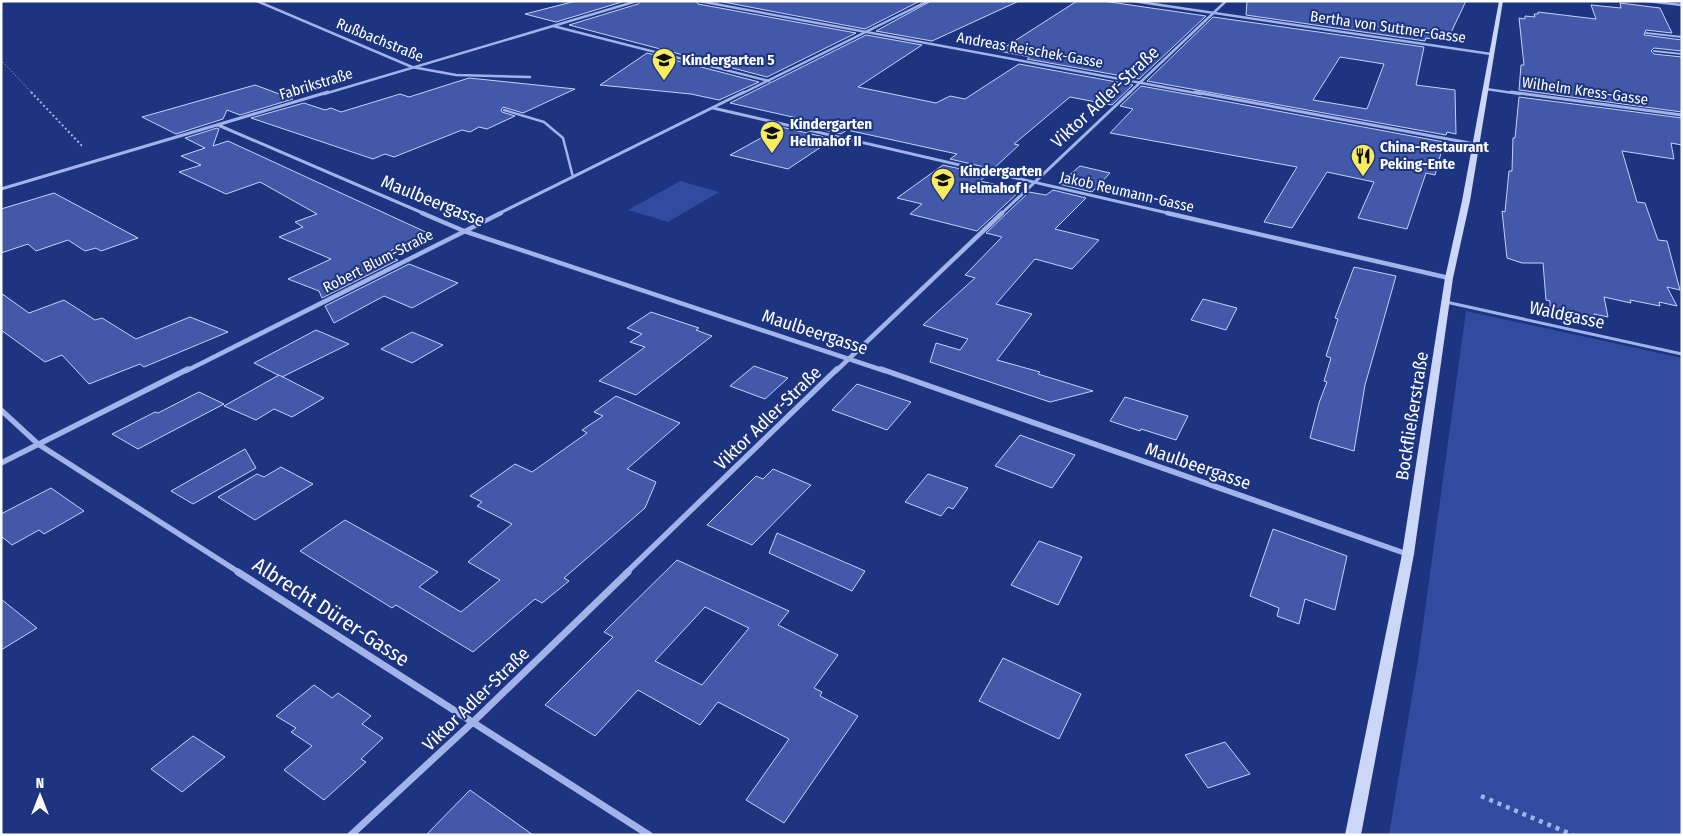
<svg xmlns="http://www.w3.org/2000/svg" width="1683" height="836" viewBox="0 0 1683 836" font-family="'Fira Sans Condensed',sans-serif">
<rect width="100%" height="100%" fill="#1d3480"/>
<!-- green -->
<g fill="#304b9f">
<polygon points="680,181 719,192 668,222 628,210"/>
<polygon points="1466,311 1682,358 1682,835 1389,835 1419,654"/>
</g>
<!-- building -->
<g fill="#4159a8" stroke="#c5d1f7" fill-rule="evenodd">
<polygon points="576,1 625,1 556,22 525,14"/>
<polygon points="640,1 696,1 698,4 856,33 767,77 569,25 638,4"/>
<polygon points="718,1 920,1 865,29"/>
<polygon points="931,1 1019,1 932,41 876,31"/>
<polygon points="1077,1 1103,1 1206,16 1139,79 1027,59 1030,57 999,51"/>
<polygon points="1247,1 1466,1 1447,41 1426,38 1425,41 1246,15"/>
<polygon points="1620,3 1660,8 1672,33 1646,30 1644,35 1682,40 1682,51 1654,48 1651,51 1654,54 1682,57 1682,112 1519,90 1521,65 1524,65 1519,18 1525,19 1525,16 1535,17 1534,14 1538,14 1538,12 1596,19 1591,5 1621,8"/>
<path d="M1213,17L1424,47L1416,85L1455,90L1456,134L1447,132L1446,135L1147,81ZM1340,57L1384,64L1367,109L1313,100Z"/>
<polygon points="866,35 922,45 858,87 936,103 950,96 965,99 1019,64 1133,85 1112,105 1070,97 1014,144 1019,145 993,169 950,159 957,154 847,130 841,134 790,122 797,118 730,103"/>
<polygon points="647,53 759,82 719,100 691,94 600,85"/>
<polygon points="469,78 575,89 523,113 503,107 501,110 502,112 515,116 487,129 479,127 470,132 462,130 394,157 385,154 373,159 251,118 304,103 325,110 331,108 341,112 400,94 409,97"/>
<polygon points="255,85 293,99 240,115 227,110 223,119 176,134 142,117"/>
<polygon points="1141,86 1202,97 1444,142 1435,175 1426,173 1407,229 1358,218 1374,182 1327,172 1292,228 1264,222 1297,167 1110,133 1133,109 1120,106"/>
<polygon points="1519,97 1682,118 1682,145 1671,143 1674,159 1622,151 1637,202 1645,203 1658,240 1667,241 1680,290 1667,287 1677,306 1659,302 1660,306 1630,300 1631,303 1604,297 1608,317 1594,314 1596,322 1558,314 1550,309 1550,301 1546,300 1543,263 1522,263 1507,258 1502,211 1505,212 1509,171 1512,171 1513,138 1515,138"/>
<polygon points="781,127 833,139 788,169 730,155"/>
<polygon points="217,128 219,129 213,146 228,141 430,234 383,254 398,260 322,298 319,291 288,279 331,259 279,237 303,227 295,222 317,214 260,182 226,194 179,172 201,165 181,156 205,148 185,138"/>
<polygon points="943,165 987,175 980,181 1021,190 977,231 910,214 922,204 897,198"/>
<polygon points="1080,166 1110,173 1092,192 1059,184"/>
<polygon points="1053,190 1086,198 1055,229 1099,240 1072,269 1035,259 996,304 1032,314 997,360 1040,372 1038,374 1093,391 1050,402 930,362 936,343 960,350 968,339 923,325 975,278 965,275 1002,237 986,233 1029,192 1046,195"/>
<polygon points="54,193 138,238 101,251 96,248 85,251 68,240 36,251 28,244 1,253 1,209"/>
<polygon points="409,264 458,283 412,308 384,296 334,323 325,306"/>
<polygon points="1354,267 1396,276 1365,385 1354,451 1310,438 1319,403 1327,382 1324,381 1331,358 1326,356 1338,319 1335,318"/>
<polygon points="1,293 29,313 64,300 95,320 102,318 136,339 190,317 228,332 144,367 140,364 89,384 62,355 45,362 1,330"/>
<polygon points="1203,299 1237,308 1226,330 1191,320"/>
<polygon points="651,312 699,328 696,330 712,336 636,395 599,381 645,347 630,342 642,334 627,328"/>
<polygon points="316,330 349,344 282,377 254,363"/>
<polygon points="412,332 443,345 412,363 381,349"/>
<polygon points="754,366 788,378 765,399 730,386"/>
<polygon points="279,375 324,398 292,417 274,409 256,420 224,406"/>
<polygon points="857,384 911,402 887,430 832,410"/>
<polygon points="199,392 224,404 138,449 112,434 155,412 158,413"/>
<polygon points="616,396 680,423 627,469 656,482 645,508 564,578 569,581 542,603 535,599 473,652 396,605 392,608 300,551 345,520 438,572 419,587 461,612 500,580 468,562 512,524 477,506 482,502 470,496 515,464 532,472 587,433 582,430 603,416 594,412"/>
<polygon points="1125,397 1188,416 1176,440 1141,429 1140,431 1110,421"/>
<polygon points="1020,435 1075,455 1052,488 995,466"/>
<polygon points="245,449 256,468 193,504 171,491"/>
<polygon points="281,467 313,484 255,520 218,497 257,474 264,477"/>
<polygon points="773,469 811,485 752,545 707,525 756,476 763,479"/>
<polygon points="928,474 968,488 953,509 948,507 941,516 905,502"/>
<polygon points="51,488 84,511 44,534 39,530 12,545 1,536 1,514"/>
<polygon points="1273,529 1347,556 1335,610 1305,599 1299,624 1277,616 1279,608 1250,596"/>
<polygon points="777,533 865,571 852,591 769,553"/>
<polygon points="1039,541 1082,557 1058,605 1011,585"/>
<path d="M677,560L789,611L778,625L838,655L814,688L822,692L820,696L858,716L784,823L746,800L789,739L718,702L700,725L638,690L595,736L545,705L613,637L604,632ZM705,607L749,628L702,685L655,661Z"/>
<polygon points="1,599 37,628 1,650"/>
<polygon points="1003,658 1081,694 1059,739 979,701"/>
<polygon points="314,685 332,698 338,693 371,716 362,724 383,738 361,759 366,762 324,800 284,770 312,746 291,732 296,728 276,716"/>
<polygon points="193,736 225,757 182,792 151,769"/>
<polygon points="1225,742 1250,774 1208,788 1185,755"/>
<polygon points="470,790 533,835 426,835"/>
</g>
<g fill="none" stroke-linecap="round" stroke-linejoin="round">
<!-- path-far2 -->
<polyline stroke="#a1b3e9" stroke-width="1" stroke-dasharray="1 2" stroke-linecap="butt" points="1,60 33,94"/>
<!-- path-far1 -->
<polyline stroke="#a1b3e9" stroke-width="2" stroke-dasharray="2 2.5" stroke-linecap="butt" points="31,92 83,147"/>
<!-- path -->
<polyline stroke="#a1b3e9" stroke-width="4.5" stroke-dasharray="4 5" stroke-linecap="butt" points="1481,796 1573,835"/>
<!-- lane-far2 -->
<g stroke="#a1b3e9" stroke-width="2">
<polyline points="1646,33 1682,37"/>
<polyline points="1654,51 1682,54"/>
</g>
<!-- lane-far1 -->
<polyline stroke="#a1b3e9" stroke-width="2.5" points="504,110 544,122 563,138 573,177"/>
<!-- lane -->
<polyline stroke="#a1b3e9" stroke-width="3" points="1446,302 1682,354"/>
<!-- street-far4 -->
<g stroke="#a1b3e9" stroke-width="2.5">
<polyline points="257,1 412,67 456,75 530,77"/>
<polyline points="699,1 1201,94"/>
<polyline points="1133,1 1491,54"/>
<polyline points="1646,1 1682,5"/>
<polyline points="553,26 769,81"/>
<polyline points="1486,89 1520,94"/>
<polyline points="324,94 637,1"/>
<polyline points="741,94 928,1"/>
<polyline points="1128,94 1226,1"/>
</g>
<!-- street-far3 -->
<g stroke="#a1b3e9" stroke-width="3">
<polyline points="1195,92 1475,144"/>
<polyline points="1511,92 1682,115"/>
<polyline points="713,108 1172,214"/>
<polyline points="218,125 425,214"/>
<polyline points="1,189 328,92"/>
<polyline points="498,214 744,92"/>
<polyline points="1001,214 1130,92"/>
</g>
<!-- street-far2 -->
<g stroke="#a1b3e9" stroke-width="4.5">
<polyline points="422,213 464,231 885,371"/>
<polyline points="1167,213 1449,278"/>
<polyline points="186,371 501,213"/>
<polyline points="836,371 1002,213"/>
</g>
<!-- street-far1 -->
<g stroke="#a1b3e9" stroke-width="5.5">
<polyline points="881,369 1407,554"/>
<polyline points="1,410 38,444 240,573"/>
<polyline points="1,463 188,369"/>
<polyline points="626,573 837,369"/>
</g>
<!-- street -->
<g stroke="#a1b3e9" stroke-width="7">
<polyline points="238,572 649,835"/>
<polyline points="351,835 473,722 628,572"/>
</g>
<!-- secondary -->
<polygon fill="#ccd6f7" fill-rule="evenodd" points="1499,1 1503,1 1470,201 1453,278 1414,554 1361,835 1345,835 1402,554 1445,278 1462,201"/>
</g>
<!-- icons -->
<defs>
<symbol id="school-pin" viewBox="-11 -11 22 30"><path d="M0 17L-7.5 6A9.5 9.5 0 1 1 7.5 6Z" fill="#f9ec5e" stroke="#1d3480"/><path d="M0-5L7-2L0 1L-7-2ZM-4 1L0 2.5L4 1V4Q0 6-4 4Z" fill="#111"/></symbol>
<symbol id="restaurant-pin" viewBox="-11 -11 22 30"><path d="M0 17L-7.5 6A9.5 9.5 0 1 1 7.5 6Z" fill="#f9ec5e" stroke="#1d3480"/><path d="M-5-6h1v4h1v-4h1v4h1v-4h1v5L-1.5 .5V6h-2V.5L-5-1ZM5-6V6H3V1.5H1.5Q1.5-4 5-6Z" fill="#111"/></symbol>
</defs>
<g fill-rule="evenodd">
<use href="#school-pin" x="650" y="46" width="28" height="38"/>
<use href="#school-pin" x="758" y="119" width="28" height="38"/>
<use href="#restaurant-pin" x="1349" y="142" width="28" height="38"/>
<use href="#school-pin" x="929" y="166" width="28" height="38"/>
</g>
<g text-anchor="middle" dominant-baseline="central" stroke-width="4" stroke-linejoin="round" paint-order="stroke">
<!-- far-street labels -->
<g font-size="15" fill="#fff" stroke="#1d3480">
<text transform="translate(1388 27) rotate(8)">Bertha von Suttner-Gasse</text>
<text transform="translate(380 40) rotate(22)">Rußbachstraße</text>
<text transform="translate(1030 50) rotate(10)">Andreas Reischek-Gasse</text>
<text transform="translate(316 84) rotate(-17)">Fabrikstraße</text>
<text transform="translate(1585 91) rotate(8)">Wilhelm Kress-Gasse</text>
<text transform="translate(1127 192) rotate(13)">Jakob Reumann-Gasse</text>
<text transform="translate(378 261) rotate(-27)">Robert Blum-Straße</text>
</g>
<!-- far-poi labels -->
<g font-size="15" font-weight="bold" fill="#fff" stroke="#1d3480" text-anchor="start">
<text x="682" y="60">Kindergarten 5</text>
<text x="790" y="124">Kindergarten<tspan x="790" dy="17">Helmahof II</tspan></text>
<text x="1380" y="147">China-Restaurant<tspan x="1380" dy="17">Peking-Ente</tspan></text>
<text x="960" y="171">Kindergarten<tspan x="960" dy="17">Helmahof I</tspan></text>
</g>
<!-- street labels -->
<g font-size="18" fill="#fff" stroke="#1d3480">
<text transform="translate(1105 97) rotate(-43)">Viktor Adler-Straße</text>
<text transform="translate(433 201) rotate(22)">Maulbeergasse</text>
<text transform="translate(1567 315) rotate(12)">Waldgasse</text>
<text transform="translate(815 332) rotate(18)">Maulbeergasse</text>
<text transform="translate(1412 416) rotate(-81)">Bockfließerstraße</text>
<text transform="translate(768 418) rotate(-44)">Viktor Adler-Straße</text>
<text transform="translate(1198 466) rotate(19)">Maulbeergasse</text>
<text transform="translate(476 699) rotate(-44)">Viktor Adler-Straße</text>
</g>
<!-- near-street labels -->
<g font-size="21" fill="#fff" stroke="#1d3480">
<text transform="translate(331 612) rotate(33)">Albrecht Dürer-Gasse</text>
</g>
</g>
<!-- border -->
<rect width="1683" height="836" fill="none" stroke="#ffffff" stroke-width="5"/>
<!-- north arrow -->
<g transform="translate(40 796)" stroke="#1d3480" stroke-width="4" paint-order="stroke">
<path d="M0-4L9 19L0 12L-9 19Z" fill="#ffffff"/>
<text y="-8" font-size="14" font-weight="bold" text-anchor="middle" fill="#ffffff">N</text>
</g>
</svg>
